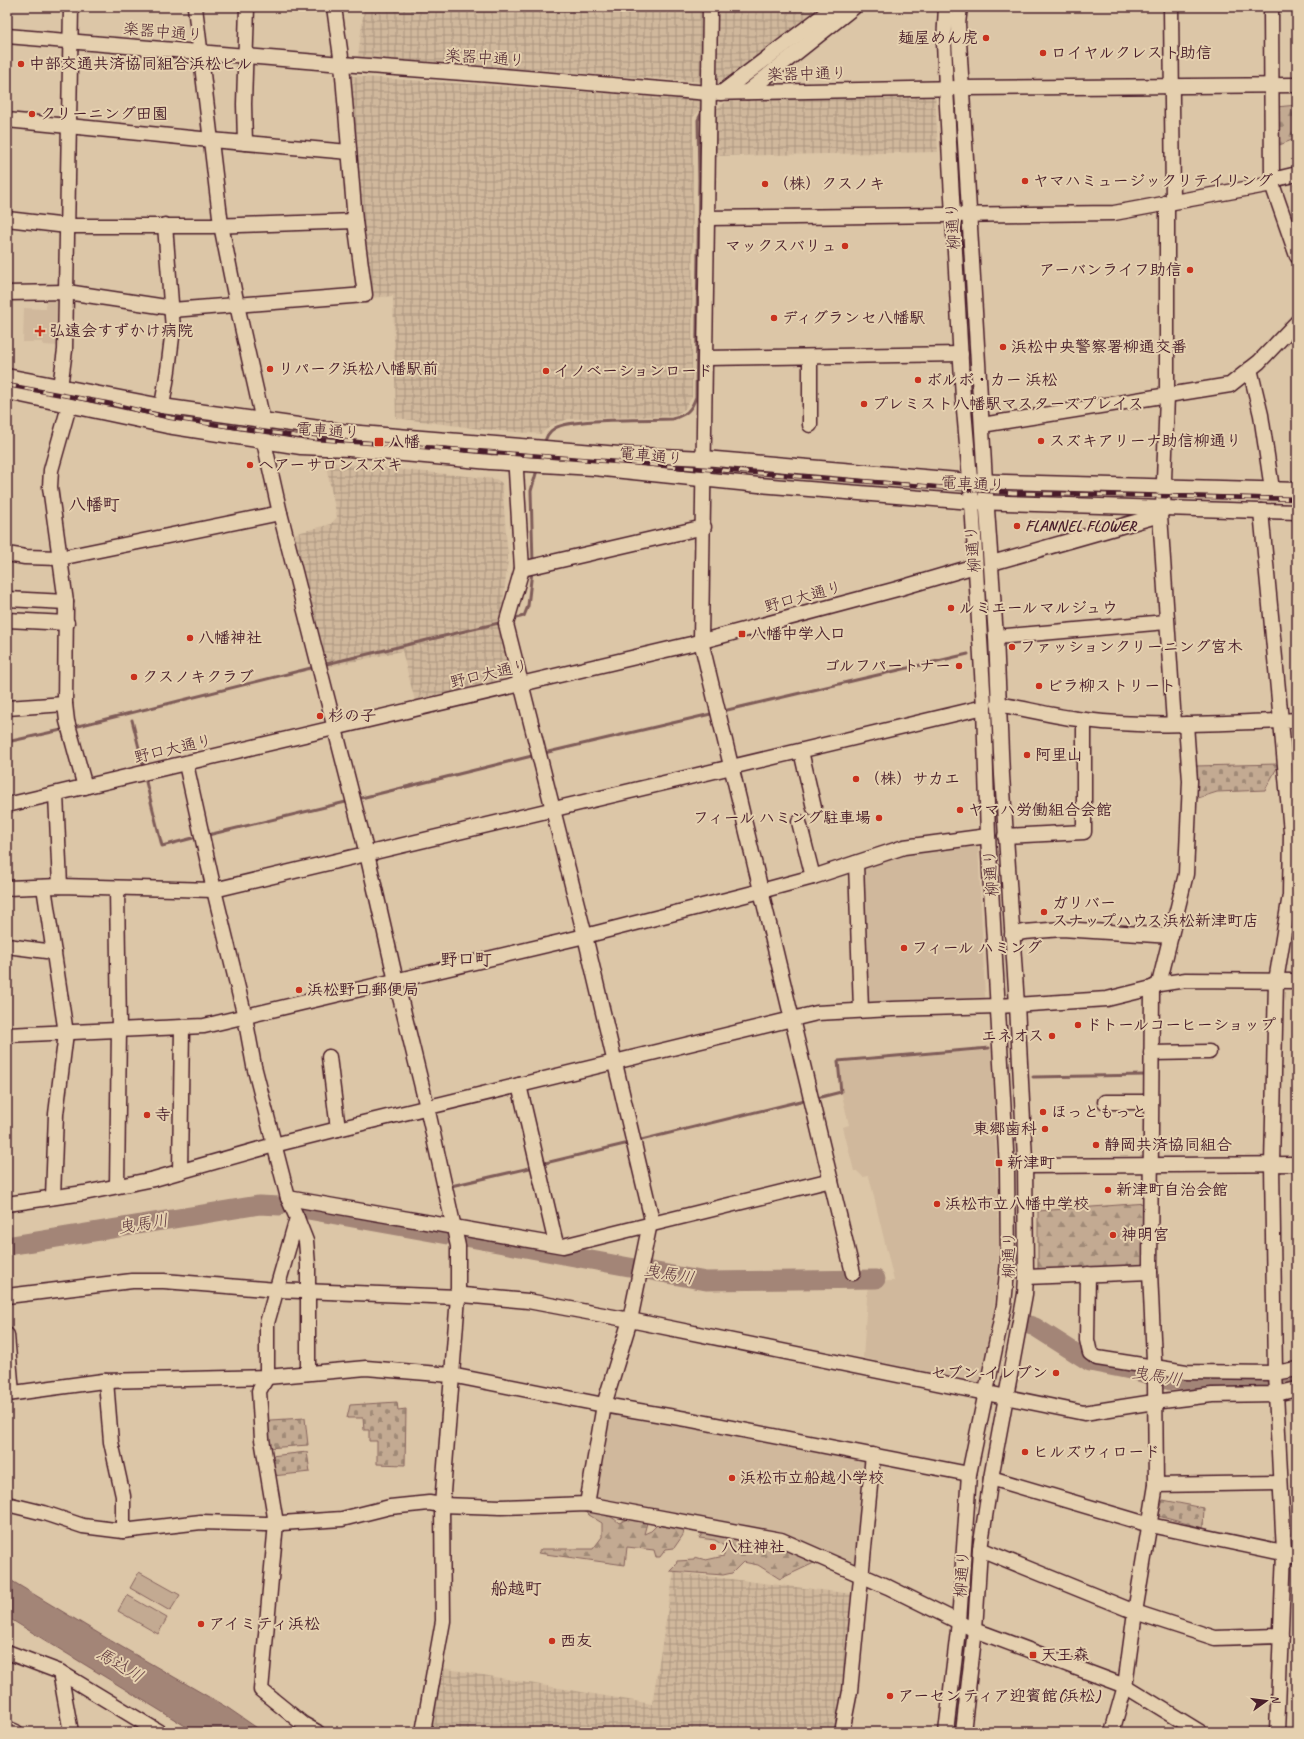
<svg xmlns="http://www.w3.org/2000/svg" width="1304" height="1739" viewBox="0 0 1304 1739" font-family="Caveat,'Klee One',sans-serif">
<defs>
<pattern id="industrial-grid" width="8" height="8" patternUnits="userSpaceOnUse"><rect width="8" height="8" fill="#d0b89c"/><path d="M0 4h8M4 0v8" fill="none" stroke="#ab957f"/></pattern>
<pattern id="forest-firs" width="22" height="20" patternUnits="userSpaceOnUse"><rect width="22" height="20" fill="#c3aa92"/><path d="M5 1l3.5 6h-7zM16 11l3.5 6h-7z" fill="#a08a77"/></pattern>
<pattern id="cemetery-stones" width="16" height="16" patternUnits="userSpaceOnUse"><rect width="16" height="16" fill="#c3aa92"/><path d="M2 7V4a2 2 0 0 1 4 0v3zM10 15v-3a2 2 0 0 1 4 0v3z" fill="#a08a77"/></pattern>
</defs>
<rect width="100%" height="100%" fill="#dcc6a7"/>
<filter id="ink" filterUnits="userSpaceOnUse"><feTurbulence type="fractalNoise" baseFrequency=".025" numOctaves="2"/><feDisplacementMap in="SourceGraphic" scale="8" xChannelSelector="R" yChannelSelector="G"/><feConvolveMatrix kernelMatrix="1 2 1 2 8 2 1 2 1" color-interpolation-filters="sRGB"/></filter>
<g filter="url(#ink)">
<!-- built -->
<g fill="#d0b89c">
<polygon points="46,298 60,299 59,346 43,345 43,342 23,342 24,308 46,309"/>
<polygon points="978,845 985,998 866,1004 859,865 921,849"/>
<polygon points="992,1050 999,1232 998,1267 993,1316 979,1384 863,1358 868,1282 894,1281 869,1176 863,1177 857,1171 854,1171 843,1127 849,1125 842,1095 839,1063 893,1057"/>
<polygon points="610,1414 870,1460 857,1566 784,1534 595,1500 593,1495 606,1419"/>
</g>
<!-- industrial -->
<g fill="url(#industrial-grid)">
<polygon points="364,7 705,7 704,82 358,57"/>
<polygon points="717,7 827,7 723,85 715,84"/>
<polygon points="349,76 700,100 704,107 693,117 692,397 685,409 674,416 568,419 552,425 541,434 489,430 396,418 393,296 371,298 353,133"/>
<polygon points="935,93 938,152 712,156 712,112 734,96"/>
<polygon points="325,462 496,479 502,483 508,559 501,621 513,677 415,701 402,651 323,668 290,535 331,524 337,517"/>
<polygon points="674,1572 853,1594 837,1732 430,1732 442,1668 652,1704"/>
</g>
<!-- forest -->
<g fill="url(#forest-firs)" stroke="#86645e">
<polygon points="1297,105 1297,138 1277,146 1276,107"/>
<polygon points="1146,1203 1146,1268 1038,1272 1038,1211"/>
<path d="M585,1510C598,1512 610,1514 619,1523L629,1518L647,1523L644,1534L651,1531L661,1521L685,1525L683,1535L674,1548L666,1549L660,1557H656L654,1550L627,1547L625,1565L538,1553L541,1549H593L602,1537V1523L589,1515Z"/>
<polygon points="721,1531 781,1545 814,1563 780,1579 758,1565 743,1562 732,1573 723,1575 670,1571 676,1565 677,1561 694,1560 695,1557 706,1560 724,1556 724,1546 715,1540 699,1538 703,1533"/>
</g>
<!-- cemetery -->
<g fill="url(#cemetery-stones)" stroke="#86645e">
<polygon points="1279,764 1265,790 1217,792 1195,799 1195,766"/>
<polygon points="397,1402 398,1410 406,1409 405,1465 377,1464 377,1441 369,1441 369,1430 364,1430 363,1418 347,1418 350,1405"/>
<polygon points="305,1418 308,1445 268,1448 266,1424 270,1420"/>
<polygon points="307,1452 310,1472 273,1476 271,1456"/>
<polygon points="1163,1500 1204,1508 1203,1528 1158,1516"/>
</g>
<!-- pitch -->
<g fill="#c3aa92" stroke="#86645e">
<polygon points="139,1572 180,1595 170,1611 130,1588"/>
<polygon points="127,1595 167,1618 158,1634 118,1611"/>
</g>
<!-- water -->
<polygon fill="#a38577" stroke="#7f5c59" points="7,1578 108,1639 228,1708 263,1732 195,1732 7,1617"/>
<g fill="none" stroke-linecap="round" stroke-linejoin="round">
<!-- stream -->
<g stroke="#7f5c59" stroke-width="3">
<path d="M544,445C546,437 548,432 555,428C571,418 649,420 672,419C686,415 691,411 696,397L699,180L698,120L701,114L704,111"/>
<polyline points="533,563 531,491 537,470"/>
<polyline points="512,619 524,616 528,606 532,571"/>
<polyline points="322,665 503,622"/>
<polyline points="723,711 968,654"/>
<polyline points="132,720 143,764"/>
<polyline points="74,727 315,667"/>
<polyline points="7,742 66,729"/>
<polyline points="544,753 715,713"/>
<polyline points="146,782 162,846 193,838"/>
<polyline points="357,799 536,755"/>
<polyline points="208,835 350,801"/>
<polyline points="1033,1077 1146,1075"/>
<polyline points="817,1098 841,1092 838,1061 989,1048"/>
<polyline points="637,1141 805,1100"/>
<polyline points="541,1164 629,1143"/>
<polyline points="451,1186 534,1167"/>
</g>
<!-- river -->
<g stroke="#a38577" stroke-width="19">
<polyline points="308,1210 448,1235"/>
<polyline points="465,1237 706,1281 876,1279"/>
<polyline points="7,1246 259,1205 280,1206"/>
<polyline points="1029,1325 1035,1327 1090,1362 1135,1371 1171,1381 1253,1381 1297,1378"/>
</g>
<defs>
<g id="minor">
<polyline points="195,7 221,225 237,305 263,421 264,442 280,513 367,854 396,981 427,1107 458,1246 458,1297 442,1505 443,1621 423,1732"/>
<polyline points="710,7 701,641 853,1273"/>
<polyline points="946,7 944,42 946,88 963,398 972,502 984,707 988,836 1007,1168 1008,1260 1004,1305 969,1474 959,1622 946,1732"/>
<polyline points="960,7 958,24 985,481 996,637 1002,775 1017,1005 1025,1159 1026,1277 1025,1294 991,1478 980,1549 975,1630 963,1732"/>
<polyline points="1171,7 1173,201"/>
<polyline points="1271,7 1272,184 1297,256"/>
<polyline points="7,36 342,64 491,75 709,93 962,88 1297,85"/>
<polyline points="747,92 854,7"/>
<polyline points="721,93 834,7"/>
<polyline points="7,120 211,140 349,152"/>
<polyline points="245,143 244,104 247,7"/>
<polyline points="1272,180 1297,174"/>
<polyline points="1167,202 1167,395 1163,509 1160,515 1174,723"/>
<polyline points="706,218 1114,213 1272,184"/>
<polyline points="7,219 67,226 211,226 355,221"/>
<polyline points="7,293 67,292 166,307 172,310 365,295 355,221 342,64 334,7"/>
<polyline points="810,357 810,425"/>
<polyline points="706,358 961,354"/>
<polyline points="1250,369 1261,415 1272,489"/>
<polyline points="7,376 162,406 348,432 619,454 704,458 970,481 1297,490"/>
<polyline points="60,387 65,350 71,7"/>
<polyline points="7,392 167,426 301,447 349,449 490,462 594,468 759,485 972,502 1297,512"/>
<polyline points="69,406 51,470 50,487 66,602 65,704 67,721 85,787"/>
<polyline points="162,406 168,370 173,329 165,225"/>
<polyline points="982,425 1230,385 1259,362 1297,322"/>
<polyline points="515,455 522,569 506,624 585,936 652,1220 650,1223 630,1320 604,1405 587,1504"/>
<polyline points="7,554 25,557 60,558 280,513"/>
<polyline points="992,563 1160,515"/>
<polyline points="522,569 704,527"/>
<polyline points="7,599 66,602"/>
<polyline points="7,620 67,623"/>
<polyline points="996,637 1166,622"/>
<path d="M998,704C1027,709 1056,717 1085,720C1150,728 1216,723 1281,721L1261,511"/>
<polyline points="7,708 65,704"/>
<polyline points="801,751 814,808"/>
<polyline points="186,764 214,890 245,1017 254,1066 288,1198 297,1218 267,1323 267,1377 259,1391 262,1439 276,1523 261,1690 303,1724 317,1732"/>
<polyline points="56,794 60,886"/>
<polyline points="7,805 691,644 897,589 975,566"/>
<polyline points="799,822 813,877"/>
<polyline points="1005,836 1084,832 1084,720"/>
<polyline points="856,863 861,1010"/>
<polyline points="44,887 66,1033 56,1114 53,1197"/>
<polyline points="7,888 60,886 214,890 984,707"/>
<polyline points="117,889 119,1029 117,1186"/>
<polyline points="1012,935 1024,932 1062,929 1171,936"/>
<polyline points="7,946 54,952"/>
<polyline points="1159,984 1186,874 1190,781 1186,724"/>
<polyline points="7,1035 204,1026 585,936 761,891 813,877 904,847 988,836"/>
<polyline points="1151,1053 1209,1052"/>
<polyline points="329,1057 338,1129"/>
<polyline points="519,1085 556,1244"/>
<polyline points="1105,1102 1151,1102"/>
<polyline points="1025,1166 1297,1164"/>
<polyline points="180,1172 182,1028"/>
<polyline points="288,1198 563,1246 831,1180"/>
<polyline points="7,1204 84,1193 154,1179 274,1145 338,1129 817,1013 892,1009 998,1006 1107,999 1152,988 1159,984 1186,980 1297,981"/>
<polyline points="297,1218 306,1241 308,1265 308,1373"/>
<polyline points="1088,1274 1087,1340 1090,1353 1097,1358 1186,1372 1275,1373 1297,1369"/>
<polyline points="1026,1277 1150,1272"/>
<polyline points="7,1296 132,1281 164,1281 276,1290 458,1297 463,1295 528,1301 630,1320 1084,1413 1154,1402 1212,1395 1276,1394 1297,1389"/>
<polyline points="7,1335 12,1393"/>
<polyline points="106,1381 111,1442 123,1496 123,1531"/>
<polyline points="7,1394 103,1381 267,1377 366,1368 451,1375 604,1405 686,1419 969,1474"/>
<polyline points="991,1478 1150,1525 1297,1556"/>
<polyline points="1156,1485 1280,1483"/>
<polyline points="7,1504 44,1513 83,1526 123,1531 201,1522 266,1524 342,1519 390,1507 429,1503 442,1505 501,1507 587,1504 781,1540 888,1587 975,1630 1125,1686 1200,1732"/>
<polyline points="980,1549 1135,1612 1215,1638 1281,1636"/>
<polyline points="7,1652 60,1672 159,1732"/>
<polyline points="60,1672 71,1732"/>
<polyline points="7,1728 16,1732"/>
<polyline points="842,1732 850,1691 873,1455"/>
<polyline points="1112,1732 1125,1686 1135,1612 1156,1485 1155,1382 1150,1272 1152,988"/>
<polyline points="1277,1732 1284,1552 1275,1373 1272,1165 1276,981 1290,895 1291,832 1281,721 1297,720"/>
</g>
</defs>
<!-- minor casing -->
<use href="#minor" stroke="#4a1f2b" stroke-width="17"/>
<!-- minor -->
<use href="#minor" stroke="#e5d0af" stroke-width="14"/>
<defs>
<polyline id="rail" points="7,385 112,404 171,418 316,439 490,452 1013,493 1297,499"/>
</defs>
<!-- rail casing -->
<use href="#rail" stroke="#4a1f2b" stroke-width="4.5"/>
<!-- rail -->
<use href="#rail" stroke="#e5d0af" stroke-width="3" stroke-dasharray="9" stroke-linecap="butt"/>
</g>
</g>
<!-- markers -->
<g fill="#c8321e" stroke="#e5d0af" stroke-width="1.5">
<circle cx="986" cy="38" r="4"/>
<circle cx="1043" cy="53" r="4"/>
<circle cx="21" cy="64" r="4"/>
<circle cx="32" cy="114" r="4"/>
<circle cx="1025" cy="181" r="4"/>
<circle cx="765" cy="184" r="4"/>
<circle cx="845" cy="246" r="4"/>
<circle cx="1190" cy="270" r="4"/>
<circle cx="774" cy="318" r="4"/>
<path d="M38 325h4v4h4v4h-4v4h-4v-4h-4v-4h4z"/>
<circle cx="1003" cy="347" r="4"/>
<circle cx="270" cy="369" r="4"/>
<circle cx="546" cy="371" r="4"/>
<circle cx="918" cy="380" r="4"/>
<circle cx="864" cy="404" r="4"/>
<circle cx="1041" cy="441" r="4"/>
<rect x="374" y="437" width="10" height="10" rx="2"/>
<circle cx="250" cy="465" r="4"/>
<circle cx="1017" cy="526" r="4"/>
<circle cx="951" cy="608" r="4"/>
<rect x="738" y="630" width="8" height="8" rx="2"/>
<circle cx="190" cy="638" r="4"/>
<circle cx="1012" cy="647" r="4"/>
<circle cx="959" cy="666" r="4"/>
<circle cx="134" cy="677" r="4"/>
<circle cx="1039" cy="686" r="4"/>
<circle cx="320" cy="716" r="4"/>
<circle cx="1027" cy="755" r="4"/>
<circle cx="856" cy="779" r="4"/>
<circle cx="960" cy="810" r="4"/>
<circle cx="879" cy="818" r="4"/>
<circle cx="1044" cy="912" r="4"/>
<circle cx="904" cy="948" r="4"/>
<circle cx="299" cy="990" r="4"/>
<circle cx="1078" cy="1025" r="4"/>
<circle cx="1052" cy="1036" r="4"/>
<circle cx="1043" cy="1112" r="4"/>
<circle cx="147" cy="1115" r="4"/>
<circle cx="1045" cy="1129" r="4"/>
<circle cx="1096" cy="1145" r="4"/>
<rect x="995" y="1159" width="8" height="8" rx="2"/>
<circle cx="1108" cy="1190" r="4"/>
<circle cx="937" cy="1204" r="4"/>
<circle cx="1113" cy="1235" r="4"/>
<circle cx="1056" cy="1373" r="4"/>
<circle cx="1025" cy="1452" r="4"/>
<circle cx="732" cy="1478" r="4"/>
<circle cx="713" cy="1547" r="4"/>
<circle cx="201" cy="1624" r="4"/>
<circle cx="552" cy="1641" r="4"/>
<rect x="1029" y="1651" width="8" height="8" rx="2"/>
<circle cx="890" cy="1696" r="4"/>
</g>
<g text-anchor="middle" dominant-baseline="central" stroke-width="4" stroke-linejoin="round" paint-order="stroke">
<!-- street labels -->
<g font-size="16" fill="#4a1f2b" stroke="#e5d0af">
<text transform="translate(163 32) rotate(5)">楽器中通り</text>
<text transform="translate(485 58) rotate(4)">楽器中通り</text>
<text transform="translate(807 74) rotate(-1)">楽器中通り</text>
<text transform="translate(953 226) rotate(-93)">柳通り</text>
<text transform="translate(328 431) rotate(4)">電車通り</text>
<text transform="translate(651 456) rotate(6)">電車通り</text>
<text transform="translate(973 484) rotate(3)">電車通り</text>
<text transform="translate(973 549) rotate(-95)">柳通り</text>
<text transform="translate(803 597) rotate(-15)">野口大通り</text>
<text transform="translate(489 674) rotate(-13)">野口大通り</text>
<text transform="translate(173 749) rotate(-13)">野口大通り</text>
<text transform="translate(991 873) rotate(-94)">柳通り</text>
<text transform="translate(1009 1255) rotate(-90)">柳通り</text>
<text transform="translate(962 1574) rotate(-86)">柳通り</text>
</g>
<!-- poi labels -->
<g font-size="16" font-weight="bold" fill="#4a1f2b" stroke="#e5d0af" text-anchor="start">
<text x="978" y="38" text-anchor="end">麺屋めん虎</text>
<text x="1051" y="53">ロイヤルクレスト助信</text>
<text x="29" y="64">中部交通共済協同組合浜松ビル</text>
<text x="40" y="114">クリーニング田園</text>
<text x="1033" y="181">ヤマハミュージックリテイリング</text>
<text x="773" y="184">（株）クスノキ</text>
<text x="837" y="246" text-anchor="end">マックスバリュ</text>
<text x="1182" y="270" text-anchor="end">アーバンライフ助信</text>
<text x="782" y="318">ディグランセ八幡駅</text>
<text x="49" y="331">弘遠会すずかけ病院</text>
<text x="1011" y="347">浜松中央警察署柳通交番</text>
<text x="278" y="369">リパーク浜松八幡駅前</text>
<text x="554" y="371">イノベーションロード</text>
<text x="926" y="380">ボルボ・カー 浜松</text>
<text x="872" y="404">プレミスト八幡駅マスターズプレイス</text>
<text x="1049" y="441">スズキアリーナ助信柳通り</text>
<text x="388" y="442">八幡</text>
<text x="258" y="465">ヘアーサロンスズキ</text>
<text x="1025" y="526">FLANNEL FLOWER</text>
<text x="959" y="608">ルミエールマルジュウ</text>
<text x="750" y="634">八幡中学入口</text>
<text x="198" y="638">八幡神社</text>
<text x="1020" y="647">ファッションクリーニング宮木</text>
<text x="951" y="666" text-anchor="end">ゴルフパートナー</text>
<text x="142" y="677">クスノキクラブ</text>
<text x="1047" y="686">ビラ柳ストリート</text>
<text x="328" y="716">杉の子</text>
<text x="1035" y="755">阿里山</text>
<text x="864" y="779">（株）サカエ</text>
<text x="968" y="810">ヤマハ労働組合会館</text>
<text x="871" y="818" text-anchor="end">フィール ハミング駐車場</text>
<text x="1052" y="903">ガリバー<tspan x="1052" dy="18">スナップハウス浜松新津町店</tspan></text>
<text x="912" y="948">フィール ハミング</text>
<text x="307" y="990">浜松野口郵便局</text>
<text x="1086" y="1025">ドトールコーヒーショップ</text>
<text x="1044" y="1036" text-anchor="end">エネオス</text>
<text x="1051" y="1112">ほっともっと</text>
<text x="155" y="1115">寺</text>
<text x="1037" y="1129" text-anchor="end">東郷歯科</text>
<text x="1104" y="1145">静岡共済協同組合</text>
<text x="1007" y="1163">新津町</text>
<text x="1116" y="1190">新津町自治会館</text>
<text x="945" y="1204">浜松市立八幡中学校</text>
<text x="1121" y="1235">神明宮</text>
<text x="1048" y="1373" text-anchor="end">セブン-イレブン</text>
<text x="1033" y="1452">ヒルズウィロード</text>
<text x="740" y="1478">浜松市立船越小学校</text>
<text x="721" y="1547">八柱神社</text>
<text x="209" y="1624">アイミティ浜松</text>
<text x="560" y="1641">西友</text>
<text x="1041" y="1655">天王森</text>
<text x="898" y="1696">アーセンティア迎賓館(浜松)</text>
</g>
<!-- neighbourhood labels -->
<g font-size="17" font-weight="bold" fill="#4a1f2b" stroke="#e5d0af">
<text x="94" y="504">八幡町</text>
<text x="466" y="959">野口町</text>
<text x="516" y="1588">船越町</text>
</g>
<!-- water labels -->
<g font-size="17" font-style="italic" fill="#60383e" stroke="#e5d0af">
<text transform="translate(143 1224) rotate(-9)">曳馬川</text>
<text transform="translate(669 1274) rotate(10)">曳馬川</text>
<text transform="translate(1157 1376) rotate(9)">曳馬川</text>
<text transform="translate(120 1665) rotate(31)">馬込川</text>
</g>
</g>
<!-- margin -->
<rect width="1304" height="1739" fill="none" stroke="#e5d0af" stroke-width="24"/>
<rect x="12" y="12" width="1280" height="1715" fill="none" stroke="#4a1f2b" stroke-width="1.5" filter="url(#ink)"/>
<!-- north arrow -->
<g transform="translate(1266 1701) rotate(76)" stroke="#e5d0af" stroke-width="3" paint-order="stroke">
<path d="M0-3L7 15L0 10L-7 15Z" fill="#4a1f2b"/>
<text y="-6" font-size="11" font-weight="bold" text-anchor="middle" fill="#4a1f2b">N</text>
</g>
</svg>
